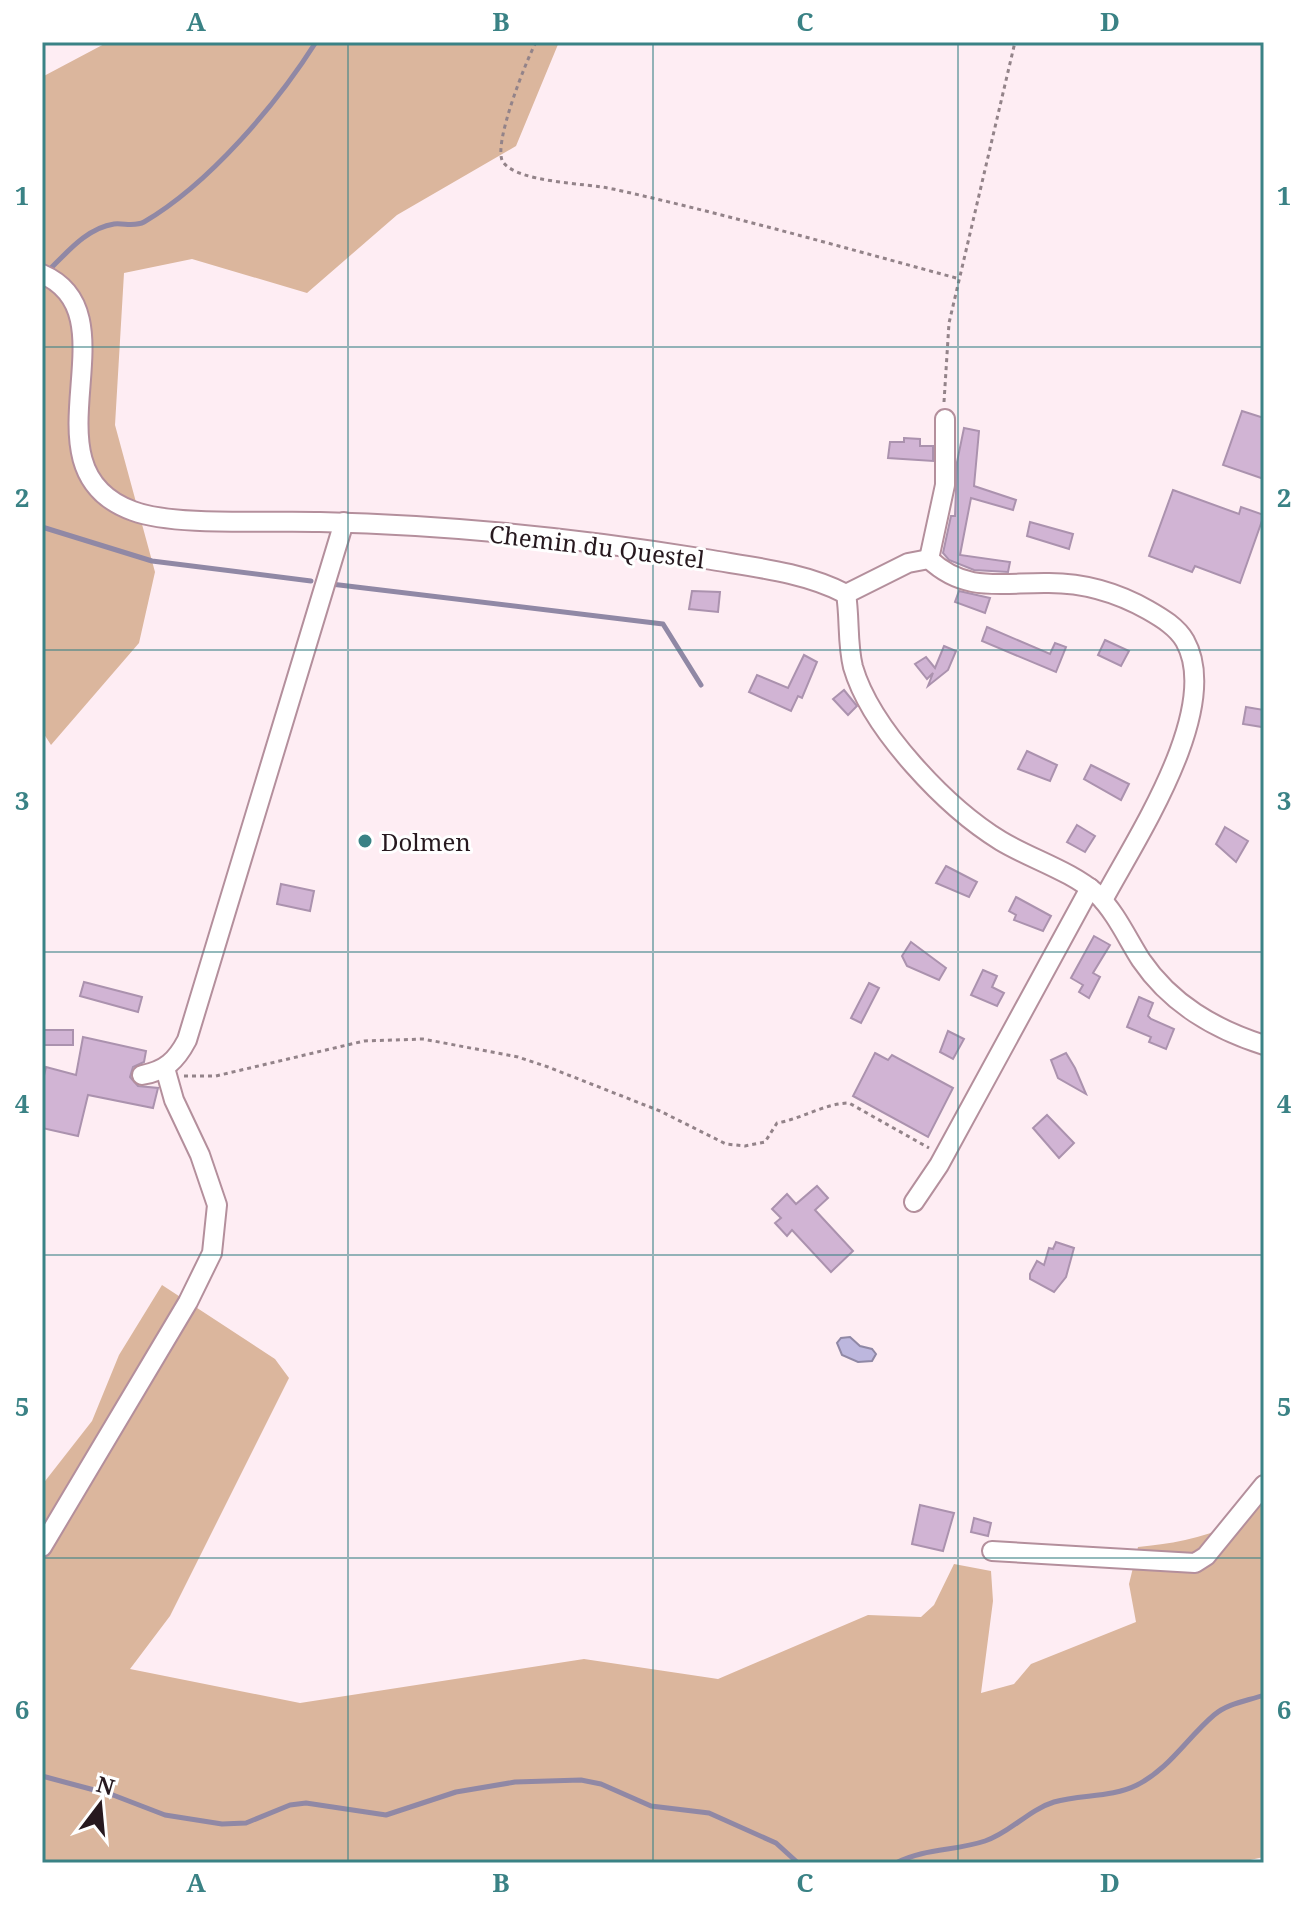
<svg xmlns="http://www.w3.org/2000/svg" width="1306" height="1905" viewBox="0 0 1306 1905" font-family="'Noto Serif',serif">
<rect width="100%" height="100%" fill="#feedf3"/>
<!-- forest -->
<g fill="#dbb69d">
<polygon points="108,42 559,42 516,146 397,215 307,293 192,259 124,273 115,425 155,572 139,643 51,745 42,731 42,77"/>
<path d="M162,1285L275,1359L289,1378L170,1616L130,1669L300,1703L584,1659L718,1679L868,1615L921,1617L934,1605L954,1564L991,1571L993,1601L981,1693L1014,1684L1031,1664L1136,1622L1129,1584L1138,1547C1181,1543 1238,1533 1264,1497V1857L1236,1863H42V1485L92,1421L119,1355Z"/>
</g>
<!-- water -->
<polygon fill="#bdb7de" stroke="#9088a5" stroke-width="2" points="850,1337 860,1346 872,1349 876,1354 872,1361 858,1362 842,1355 837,1343 841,1338"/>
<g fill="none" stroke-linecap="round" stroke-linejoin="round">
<!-- stream -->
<g stroke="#9088a5" stroke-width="5">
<path d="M46,273C65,255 86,228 114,224C124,223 135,227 144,222C209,184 276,105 316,42"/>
<polyline points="42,527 152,561 311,581"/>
<polyline points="331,584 663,624 701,685"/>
<polyline points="42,1776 113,1795 165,1815 222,1824 246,1823 290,1805 306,1803 386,1815 456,1792 515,1782 581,1780 601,1784 651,1806 709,1813 776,1843 798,1863"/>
<path d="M896,1863C925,1848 955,1851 985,1841C1010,1833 1028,1810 1054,1802C1081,1794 1111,1798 1137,1785C1169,1769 1187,1738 1214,1715C1228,1703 1247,1701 1264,1695"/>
</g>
</g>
<!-- building -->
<g fill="#d1b4d4" stroke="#ab92ae" stroke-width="2">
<polygon points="1242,411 1264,418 1264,479 1223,465"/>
<polygon points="964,428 979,431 974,486 1016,500 1013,510 971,498 960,555 1010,562 1008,572 974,570 949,560 943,553 951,516 955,516 957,462"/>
<polygon points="904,438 920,439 920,446 933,446 933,461 888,458 890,442 904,442"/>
<polygon points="1173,490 1239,514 1241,507 1264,515 1240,583 1195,566 1192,572 1149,556"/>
<polygon points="1030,522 1073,534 1069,549 1027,536"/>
<polygon points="692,591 720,592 718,612 689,609"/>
<polygon points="959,591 990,598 985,613 955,602"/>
<polygon points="987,627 1050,654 1055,643 1066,647 1056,672 982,641"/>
<polygon points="1105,640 1129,651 1121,666 1098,655"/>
<polygon points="944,646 956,651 948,670 928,686 933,673 927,679 915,664 926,657 935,668"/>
<polygon points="804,655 817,662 802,698 798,696 791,711 749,692 757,675 788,688"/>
<polygon points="844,690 857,706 848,715 833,699"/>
<polygon points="1246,707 1264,710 1262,727 1243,724"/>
<polygon points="1027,751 1057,765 1050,781 1018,769"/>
<polygon points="1091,765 1129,784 1121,800 1084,779"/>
<polygon points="1077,825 1095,836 1085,852 1067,842"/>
<polygon points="1225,827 1248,841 1236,862 1216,844"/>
<polygon points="946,866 977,882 969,897 936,883"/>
<polygon points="281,884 314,891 310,911 277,904"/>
<polygon points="1016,897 1051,916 1043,931 1014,920 1016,915 1009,911"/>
<polygon points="1094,936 1110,945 1093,973 1100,977 1089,998 1079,992 1083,985 1071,978"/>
<polygon points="911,942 946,968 939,980 907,966 902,956"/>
<polygon points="983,970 997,976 992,987 1004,993 997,1006 971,995"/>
<polygon points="84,982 142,997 138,1012 80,996"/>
<polygon points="869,983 879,988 861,1023 851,1018"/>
<polygon points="1139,997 1153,1003 1148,1016 1151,1019 1174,1029 1166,1049 1149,1042 1151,1037 1127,1027"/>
<polygon points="44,1030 73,1030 73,1045 42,1045"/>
<polygon points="948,1031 964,1039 953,1059 940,1052"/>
<polygon points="83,1037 146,1051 144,1062 133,1067 130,1077 138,1086 158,1088 153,1108 88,1095 78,1136 42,1128 42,1084 46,1067 76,1075"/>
<polygon points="875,1053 888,1060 892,1055 953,1088 928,1137 853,1096"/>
<polygon points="1066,1053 1075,1068 1086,1094 1058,1078 1051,1060"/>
<polygon points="1047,1115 1074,1143 1059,1158 1033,1128"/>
<polygon points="817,1186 828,1198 815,1210 853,1251 831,1272 792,1230 787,1236 775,1223 781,1218 772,1209 787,1194 796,1204"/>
<polygon points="1056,1242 1074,1248 1066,1277 1054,1292 1030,1279 1030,1274 1037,1261 1044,1265 1049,1248 1053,1249"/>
<polygon points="920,1505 954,1513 943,1551 912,1544"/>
<polygon points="974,1518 991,1523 988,1536 971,1532"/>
</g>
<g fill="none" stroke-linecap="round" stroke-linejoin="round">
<defs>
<g id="minor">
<path d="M42,274C138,315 17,469 133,511C176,527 271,520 320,522C448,525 579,538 706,559C752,567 804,572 846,594L908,563L929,559"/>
<path d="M929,559C966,594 1003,582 1049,583C1083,583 1118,593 1148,610C1162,618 1177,627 1185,641C1223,709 1135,840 1103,900"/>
<polyline points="929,559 945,485 945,419"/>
<path d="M846,594C850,618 847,643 853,667C871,729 947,808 1001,841C1031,859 1071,871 1097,894C1116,913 1127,938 1141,960C1171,1004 1214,1029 1264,1045"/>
<path d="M142,1075C165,1071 176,1061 187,1040L344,522"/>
<polyline points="914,1202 939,1165 1090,888"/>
<polyline points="42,1547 188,1302 212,1253 217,1205 200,1155 174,1100 165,1068"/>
<polyline points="992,1551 1195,1563 1206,1556 1264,1485"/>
</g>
</defs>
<!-- minor casing -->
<use href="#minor" stroke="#b48f9c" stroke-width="22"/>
<!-- path -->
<g stroke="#938389" stroke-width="3" stroke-dasharray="4 4" stroke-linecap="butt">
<path d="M536,42C526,61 492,146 503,162C518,183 587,183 613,189C730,215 845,248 960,279"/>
<polyline points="944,402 949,323 1015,42"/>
<path d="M184,1076H216L364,1041L423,1039L518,1057L548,1067L660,1111L726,1144L745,1146L765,1142L777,1123C801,1119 826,1103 849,1103L929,1148"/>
</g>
<!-- minor -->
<use href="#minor" stroke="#fff" stroke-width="18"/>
</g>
<!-- grid -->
<path fill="none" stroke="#3a8285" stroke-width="2" stroke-opacity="0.55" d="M348,42V1863M653,42V1863M958,42V1863M42,347H1264M42,650H1264M42,952H1264M42,1255H1264M42,1558H1264"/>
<!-- markers -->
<circle fill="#3a8285" stroke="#fff" stroke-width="3" cx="365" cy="841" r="8"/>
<g text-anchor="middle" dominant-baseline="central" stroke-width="6" stroke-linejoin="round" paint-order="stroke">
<!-- street labels -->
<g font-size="24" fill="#27191f" stroke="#fff">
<text transform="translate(597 546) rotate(7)">Chemin du Questel</text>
</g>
<!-- poi labels -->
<g font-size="24" fill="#27191f" stroke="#fff" text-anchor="start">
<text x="381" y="841">Dolmen</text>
</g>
</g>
<!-- border -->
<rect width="1306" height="1905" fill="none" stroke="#ffffff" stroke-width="88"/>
<!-- north arrow -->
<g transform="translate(100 1805) rotate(16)" stroke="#ffffff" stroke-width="6" paint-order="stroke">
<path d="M0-6L14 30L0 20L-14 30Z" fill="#27191f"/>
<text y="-12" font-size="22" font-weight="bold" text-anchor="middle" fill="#27191f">N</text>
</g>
<rect x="44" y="44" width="1218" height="1817" fill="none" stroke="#3a8285" stroke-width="3"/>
<g font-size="26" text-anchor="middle" font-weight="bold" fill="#3a8285">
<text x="196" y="31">A</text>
<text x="501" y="31">B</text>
<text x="805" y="31">C</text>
<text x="1110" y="31">D</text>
<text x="22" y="205">1</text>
<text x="1284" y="205">1</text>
<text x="22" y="507">2</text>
<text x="1284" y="507">2</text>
<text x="22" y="810">3</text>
<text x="1284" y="810">3</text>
<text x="22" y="1113">4</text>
<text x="1284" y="1113">4</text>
<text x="22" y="1416">5</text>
<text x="1284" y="1416">5</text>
<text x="22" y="1719">6</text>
<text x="1284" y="1719">6</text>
<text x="196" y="1892">A</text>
<text x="501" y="1892">B</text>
<text x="805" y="1892">C</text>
<text x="1110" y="1892">D</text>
</g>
</svg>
